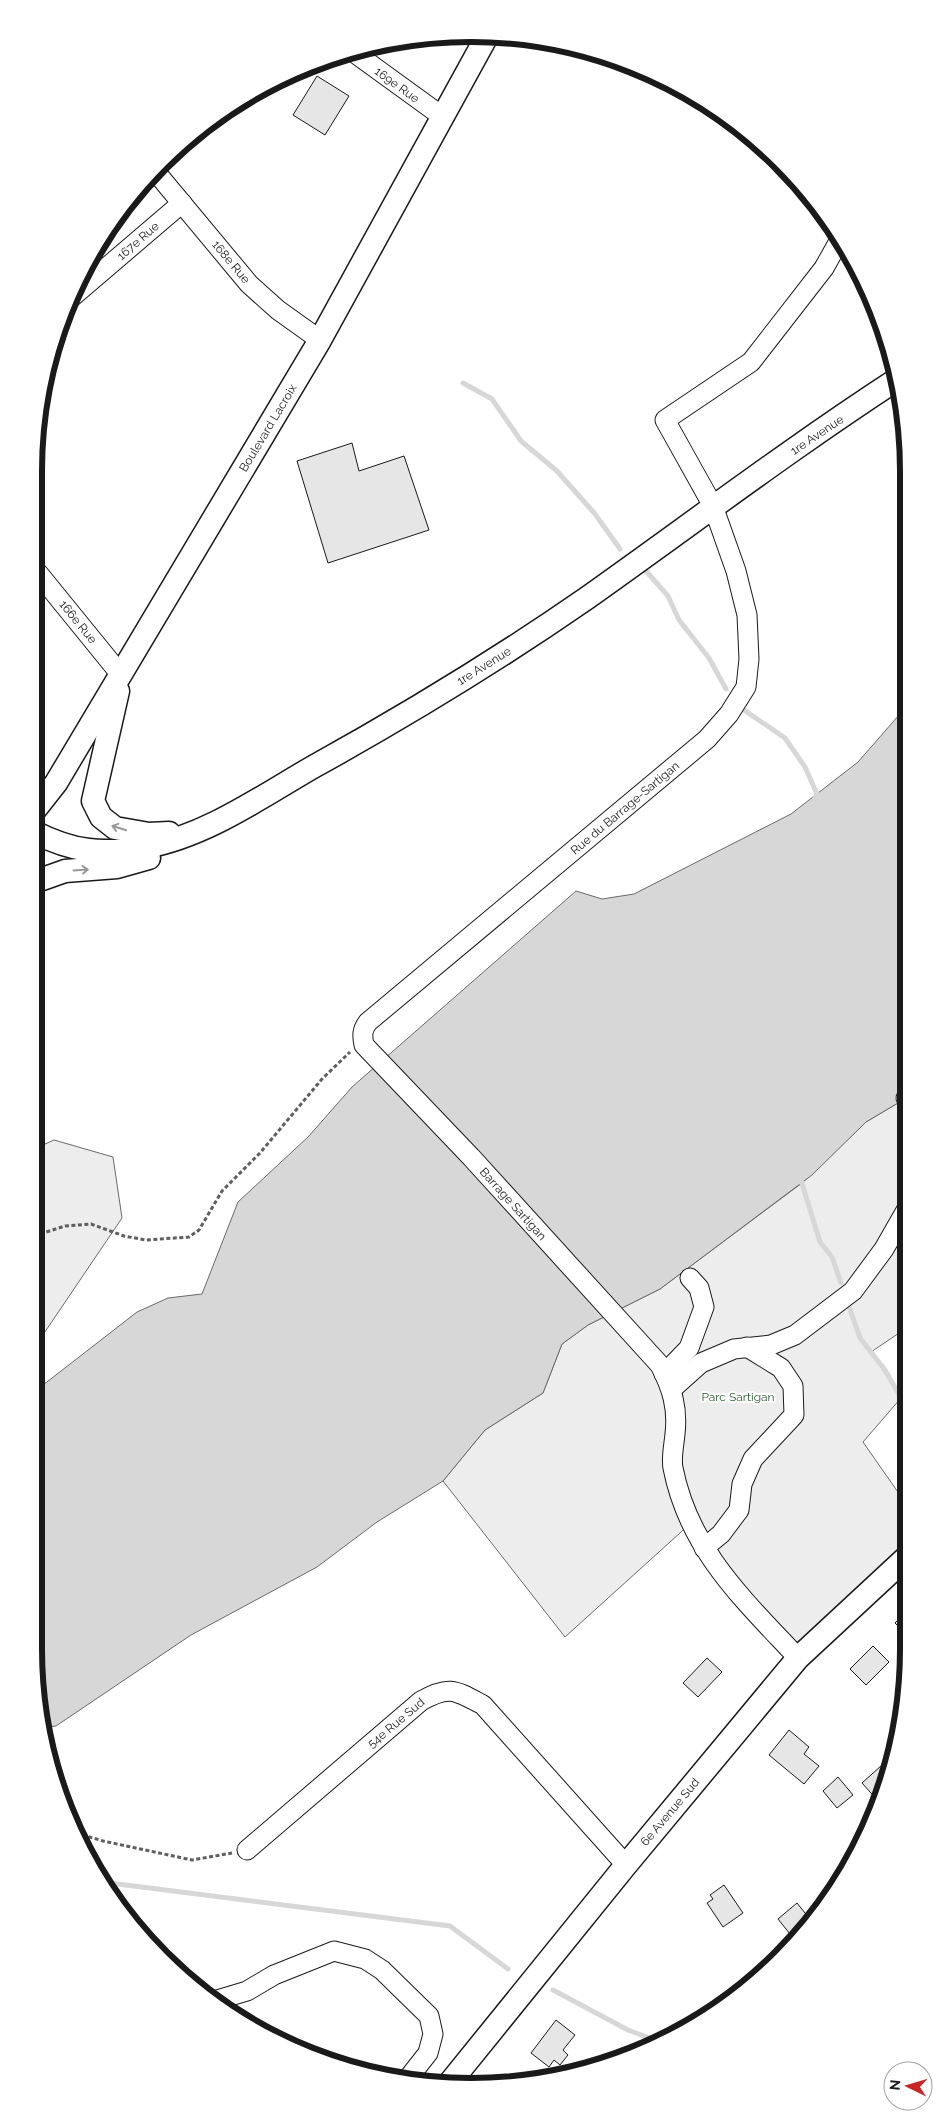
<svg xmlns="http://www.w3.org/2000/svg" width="943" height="2121" viewBox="0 0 943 2121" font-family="Raleway,sans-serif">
<rect width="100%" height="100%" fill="#fff"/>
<!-- built -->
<g fill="#ededed" stroke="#6a6a6a">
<polygon points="908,1097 908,1327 871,1352 901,1398 863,1442 909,1508 909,1555 798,1658 691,1523 565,1637 443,1481 485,1430 543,1393 562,1344 588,1325 660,1289 802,1183 866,1122"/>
<polygon points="54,1140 113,1157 122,1218 34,1348 34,1149"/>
</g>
<!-- water -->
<polygon fill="#d7d7d7" stroke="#6a6a6a" points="906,707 908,1097 866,1122 812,1175 660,1289 588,1325 562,1344 543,1393 485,1430 443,1481 377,1522 317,1567 191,1635 56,1726 47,1727 34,1649 34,1392 137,1312 168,1298 202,1294 238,1202 308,1137 352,1087 576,891 602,899 634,894 791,814 858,762"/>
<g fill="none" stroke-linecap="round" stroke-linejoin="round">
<!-- stream -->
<g stroke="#d7d7d7" stroke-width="5">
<polyline points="463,383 492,399 521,441 557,471 595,514 620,549"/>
<polyline points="646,571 668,596 679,620 709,658 726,689"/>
<polyline points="744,710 785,738 805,767 817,794 815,798"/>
<polyline points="800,1177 820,1242 832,1257 841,1283"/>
<polyline points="850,1309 860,1338 885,1370 901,1398"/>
<polyline points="102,1882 450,1926 508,1969"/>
<polyline points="553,1990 628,2030 657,2041"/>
</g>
</g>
<!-- building -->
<g fill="#e6e6e6" stroke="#1a1a1a">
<polygon points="317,76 349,96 325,135 293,115"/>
<polygon points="352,443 359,471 404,456 429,530 328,563 297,461"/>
<polygon points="909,1463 909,1486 898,1472"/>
<polygon points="909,1608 909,1637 895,1623"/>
<polygon points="873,1646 889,1662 866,1685 850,1669"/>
<polygon points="707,1658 722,1672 698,1697 683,1683"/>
<polygon points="789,1730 809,1747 804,1754 819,1766 804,1784 769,1755"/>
<polygon points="892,1756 886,1790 879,1802 862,1783"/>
<polygon points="838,1777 853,1795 837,1808 823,1791"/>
<polygon points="724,1885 743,1913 723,1927 707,1903 713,1899 710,1895"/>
<polygon points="797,1903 809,1918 790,1934 778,1919"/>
<polygon points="556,2020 575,2035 563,2050 568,2055 560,2065 554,2060 549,2067 531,2053"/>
</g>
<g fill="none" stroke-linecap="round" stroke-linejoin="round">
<defs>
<g id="minor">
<polyline points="352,51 443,117"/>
<polyline points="155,171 249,284 278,310 320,340"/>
<polyline points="72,297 182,203"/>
<polyline points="34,568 121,675"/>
<polyline points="906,1098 908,1101"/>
<polyline points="664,1374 689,1348 704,1307 699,1288 690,1278"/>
<polyline points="672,1389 701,1363 734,1349 771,1345 795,1335 853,1291 884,1249 908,1207"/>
<polyline points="704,1548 721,1534 739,1510 742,1484 753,1459 794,1415 793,1386 781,1368 747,1347"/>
<path d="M798,1658C744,1600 689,1550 673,1468C671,1458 674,1445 675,1434C678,1408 672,1388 660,1365L471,1157L364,1045C362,1035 362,1030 368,1022L707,739L729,714L746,687L749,659L747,615L736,571L713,506L665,420L751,362L824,268L838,243"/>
<path d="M247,1850L421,1701C449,1685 455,1690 483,1705L626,1865"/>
<polyline points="217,2000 247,1991 274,1975 334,1951 365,1959 382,1970 429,2016 433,2034 428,2053 406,2081"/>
</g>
<g id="major">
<polyline points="118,691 93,801 101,817 115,828 149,834 169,833"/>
<polyline points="34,811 56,783 320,340 487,36"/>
<path d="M34,832C73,852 103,855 146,847C206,836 261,797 313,767C407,715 499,659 587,598C690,525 790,449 896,380"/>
<polyline points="34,882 65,871 117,867 149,858"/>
<polyline points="448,2085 626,1865 798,1658 909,1555"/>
</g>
</defs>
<!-- minor casing -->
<use href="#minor" stroke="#1a1a1a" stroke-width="21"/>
<!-- major casing -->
<use href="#major" stroke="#1a1a1a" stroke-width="25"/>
<!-- path -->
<g stroke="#5f5f5f" stroke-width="3" stroke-dasharray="4 2.5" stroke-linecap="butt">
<polyline points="34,1236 65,1226 91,1224 124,1236 146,1240 189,1237 199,1230 222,1191 260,1153 322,1079 350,1052"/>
<polyline points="76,1833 103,1841 192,1860 232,1853"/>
</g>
<!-- minor -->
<use href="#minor" stroke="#fff" stroke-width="19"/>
<!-- major -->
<use href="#major" stroke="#fff" stroke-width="22"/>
</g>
<!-- one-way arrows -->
<defs><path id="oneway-shaft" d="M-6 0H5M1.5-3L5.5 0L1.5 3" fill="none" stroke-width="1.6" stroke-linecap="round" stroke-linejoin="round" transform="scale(1.25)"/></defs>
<g stroke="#989898">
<use href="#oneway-shaft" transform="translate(119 828) rotate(-162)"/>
<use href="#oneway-shaft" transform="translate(81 870) rotate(-4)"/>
</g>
<g text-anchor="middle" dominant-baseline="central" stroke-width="4" stroke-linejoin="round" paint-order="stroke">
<!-- street labels -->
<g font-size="12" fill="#1a1a1a" stroke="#fff">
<text transform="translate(397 85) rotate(36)">169e Rue</text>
<text transform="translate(138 241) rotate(-41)">167e Rue</text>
<text transform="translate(231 262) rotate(50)">168e Rue</text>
<text transform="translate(268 428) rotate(-59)">Boulevard Lacroix</text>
<text transform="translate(817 435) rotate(-34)">1re Avenue</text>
<text transform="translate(78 622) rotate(51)">166e Rue</text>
<text transform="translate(484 666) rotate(-32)">1re Avenue</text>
<text transform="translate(625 808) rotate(-40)">Rue du Barrage-Sartigan</text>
<text transform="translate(513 1204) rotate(48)">Barrage Sartigan</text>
<text transform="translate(396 1723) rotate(-40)">54e Rue Sud</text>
<text transform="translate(670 1812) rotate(-50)">6e Avenue Sud</text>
</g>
<!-- park labels -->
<g font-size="12" fill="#2b5a34" stroke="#fff">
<text x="738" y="1397">Parc Sartigan</text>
</g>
</g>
<!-- crop -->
<path d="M0 0H943V2121H0ZM471 42H471A429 429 0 0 1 900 471V1649A429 429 0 0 1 471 2078H471A429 429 0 0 1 42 1649V471A429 429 0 0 1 471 42Z" fill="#fff" fill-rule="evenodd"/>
<path fill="none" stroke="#1a1a1a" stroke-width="6" d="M471 42H471A429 429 0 0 1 900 471V1649A429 429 0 0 1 471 2078H471A429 429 0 0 1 42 1649V471A429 429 0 0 1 471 42Z"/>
<!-- north arrow -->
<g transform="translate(908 2086) rotate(275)"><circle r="24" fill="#ffffff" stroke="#a3a3a3"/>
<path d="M0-4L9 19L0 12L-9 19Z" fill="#c62828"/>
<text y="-8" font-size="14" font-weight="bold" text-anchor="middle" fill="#1a1a1a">N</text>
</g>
</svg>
